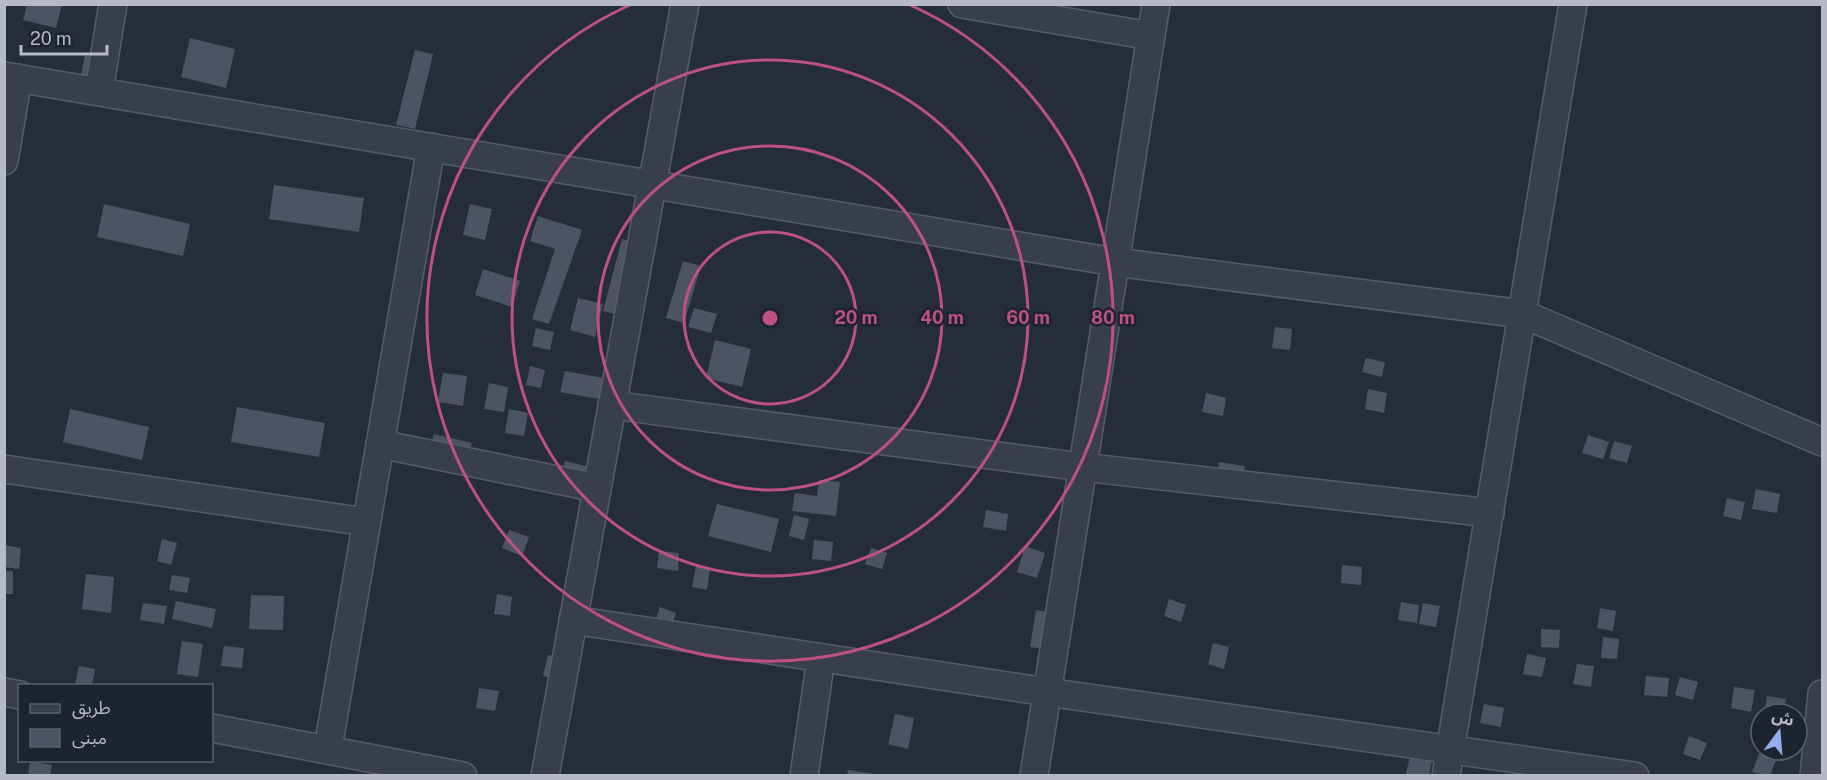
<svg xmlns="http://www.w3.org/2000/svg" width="1827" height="780" viewBox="0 0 1827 780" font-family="'Public Sans','Noto Sans Arabic',sans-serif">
<rect width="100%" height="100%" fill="#262d3a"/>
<!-- building -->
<g fill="#4c5362">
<polygon points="27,4 62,4 56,28 23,20"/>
<polygon points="190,38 235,49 226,88 181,77"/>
<polygon points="415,50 433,54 415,129 396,125"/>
<polygon points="85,55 103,59 99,79 81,75"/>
<polygon points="274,185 364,198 359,232 269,219"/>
<polygon points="104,204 190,224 183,256 97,237"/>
<polygon points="470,204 492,209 485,240 463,235"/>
<polygon points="538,216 582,230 549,324 532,319 555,249 530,241"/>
<polygon points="622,239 646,245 627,317 603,311"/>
<polygon points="683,261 701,266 684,323 666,318"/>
<polygon points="483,269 520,281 512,307 475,295"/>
<polygon points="578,298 603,304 595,337 570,330"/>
<polygon points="694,308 717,314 711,333 688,327"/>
<polygon points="1275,327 1292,329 1290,350 1272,348"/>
<polygon points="536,328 554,332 550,350 532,346"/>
<polygon points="715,340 751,349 742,387 706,378"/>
<polygon points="1366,358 1385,362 1382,377 1362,372"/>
<polygon points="530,366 545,370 541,388 526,385"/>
<polygon points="565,371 620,381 616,402 560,392"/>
<polygon points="443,373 467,376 463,406 438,402"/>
<polygon points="489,383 508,387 504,412 484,409"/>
<polygon points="1368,389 1387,393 1384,413 1365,409"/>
<polygon points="1206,393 1226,398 1223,416 1202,412"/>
<polygon points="237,407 325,423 319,457 231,442"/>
<polygon points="70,409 149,427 142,460 63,442"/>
<polygon points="509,409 528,413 524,436 505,433"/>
<polygon points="434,434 472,443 467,461 430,452"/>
<polygon points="1588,435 1609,442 1603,459 1582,453"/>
<polygon points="1614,441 1632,446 1627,463 1609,458"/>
<polygon points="565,461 603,470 561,478"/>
<polygon points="1219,462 1245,466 1242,483 1216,479"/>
<polygon points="819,480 840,482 836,516 792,511 795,493 817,496"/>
<polygon points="1756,489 1780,494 1777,513 1752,509"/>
<polygon points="1727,498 1745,502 1741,520 1723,516"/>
<polygon points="717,504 779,519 771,552 708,536"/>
<polygon points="986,510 1008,514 1006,531 983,527"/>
<polygon points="794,515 809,519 804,540 789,536"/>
<polygon points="509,530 529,537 522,556 502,548"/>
<polygon points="162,539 177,543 171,565 157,561"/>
<polygon points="814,540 833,542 831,561 812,559"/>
<polygon points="4,545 21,548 19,569 4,567"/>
<polygon points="1025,546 1045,553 1037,578 1017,572"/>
<polygon points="871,548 887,553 882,569 865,564"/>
<polygon points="659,551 679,553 678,571 657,568"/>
<polygon points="1342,565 1362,567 1361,585 1341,583"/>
<polygon points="696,566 710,569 707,590 692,587"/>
<rect x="4" y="571" width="9" height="23"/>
<polygon points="86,574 114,577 111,613 82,609"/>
<polygon points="172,575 190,578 187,593 169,590"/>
<polygon points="497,594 512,597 510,616 494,614"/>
<polygon points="251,595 284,596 283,630 249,629"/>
<polygon points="1169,599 1186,605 1181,622 1164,616"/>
<polygon points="176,601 216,609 212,628 172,619"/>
<polygon points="1401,602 1419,605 1417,623 1398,620"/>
<polygon points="143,603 167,606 164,624 140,620"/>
<polygon points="1423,603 1440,606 1436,627 1419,624"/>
<polygon points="660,607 676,613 670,630 654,625"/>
<polygon points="1600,608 1616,611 1613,631 1597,628"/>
<polygon points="1036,610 1054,613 1049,650 1030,647"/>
<polygon points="1541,629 1560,630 1559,648 1541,647"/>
<polygon points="1603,637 1619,639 1617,659 1601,658"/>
<polygon points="182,641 203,644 198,677 177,674"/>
<polygon points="1213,643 1229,647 1224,669 1208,664"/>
<polygon points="224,646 244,648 242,668 221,666"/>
<polygon points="1527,654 1546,658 1542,677 1523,674"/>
<polygon points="548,655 567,659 562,680 543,676"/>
<polygon points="1577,664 1594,666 1591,687 1573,684"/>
<polygon points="79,666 95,669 92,686 75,684"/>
<polygon points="1646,676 1669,678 1667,697 1644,695"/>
<polygon points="1680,677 1698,682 1693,700 1675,695"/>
<polygon points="1734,687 1755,690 1751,712 1731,708"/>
<polygon points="479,688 499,691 495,711 476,708"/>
<polygon points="1767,696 1786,699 1783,714 1764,714"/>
<polygon points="1484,704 1504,708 1501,727 1480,723"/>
<polygon points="895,714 914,718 908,749 888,744"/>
<polygon points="1689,736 1707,743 1700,760 1683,754"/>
<polygon points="1759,754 1776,760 1770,776 1752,772"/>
<polygon points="1410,756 1432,760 1429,776 1406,774"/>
<polygon points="30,761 52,765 50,776 28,776"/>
<polygon points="848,770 875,774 875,776 847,776"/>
</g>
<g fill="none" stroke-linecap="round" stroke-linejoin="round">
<defs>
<g id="minor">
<polyline points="962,4 1151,36"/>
<polyline points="4,76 1115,262 1523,314 1822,442"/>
<polyline points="99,91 113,4"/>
<polyline points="4,161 18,78"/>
<polyline points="612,405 1082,467 1490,513"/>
<polyline points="380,444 597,488"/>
<polyline points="4,469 366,522"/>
<polyline points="573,620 1047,692 1635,776"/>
<polyline points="4,692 20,695"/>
<polyline points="212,728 463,776"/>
<polyline points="328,748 431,147"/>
<polyline points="545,776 685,4"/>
<polyline points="804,776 821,658"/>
<polyline points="1034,776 1156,4"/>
<polyline points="1446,776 1573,4"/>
<polyline points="1814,776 1822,694"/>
</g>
</defs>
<!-- minor casing -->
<use href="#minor" stroke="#575d68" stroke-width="30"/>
<!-- minor -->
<use href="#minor" stroke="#393f4a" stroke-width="27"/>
</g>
<!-- distance rings -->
<g fill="none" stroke="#bd5180" stroke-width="3">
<circle cx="770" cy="318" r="86"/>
<circle cx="770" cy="318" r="172"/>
<circle cx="770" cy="318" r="258"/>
<path d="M910 5A343 343 0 1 1 630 5"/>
</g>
<circle cx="770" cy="318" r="9" fill="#bd5180" stroke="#1e242f" stroke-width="3"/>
<g font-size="18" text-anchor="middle" font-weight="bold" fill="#bd5180" stroke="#1e242f" stroke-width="5" stroke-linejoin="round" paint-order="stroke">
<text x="856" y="324">20 m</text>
<text x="942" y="324">40 m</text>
<text x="1028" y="324">60 m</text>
<text x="1113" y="324">80 m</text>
</g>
<!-- border -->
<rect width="1827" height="780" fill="none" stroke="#b5bac6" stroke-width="12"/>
<!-- legend -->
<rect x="18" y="684" width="195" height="78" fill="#1e242f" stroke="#5a606b" stroke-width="1.5"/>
<rect x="30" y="704" width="30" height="9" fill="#393f4a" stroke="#5a606b" stroke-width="1.5"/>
<text x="72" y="714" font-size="18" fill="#b5bac6">طريق</text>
<rect x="30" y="729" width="30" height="18" fill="#4c5362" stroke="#5a606b" stroke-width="1.5"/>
<text x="72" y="744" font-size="18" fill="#b5bac6">مبنى</text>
<!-- north arrow -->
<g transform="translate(1779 732) rotate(16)"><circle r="28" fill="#1e242f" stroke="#5a606b" stroke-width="1.5"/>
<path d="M0-4.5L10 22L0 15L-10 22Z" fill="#93aeec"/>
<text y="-9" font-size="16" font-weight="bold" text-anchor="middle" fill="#b5bac6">ش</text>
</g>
<!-- scale -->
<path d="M21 45v9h86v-9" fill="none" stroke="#b5bac6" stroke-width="3"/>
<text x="30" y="45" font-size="18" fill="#b5bac6" stroke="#1e242f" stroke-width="4.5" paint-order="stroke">20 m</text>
</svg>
